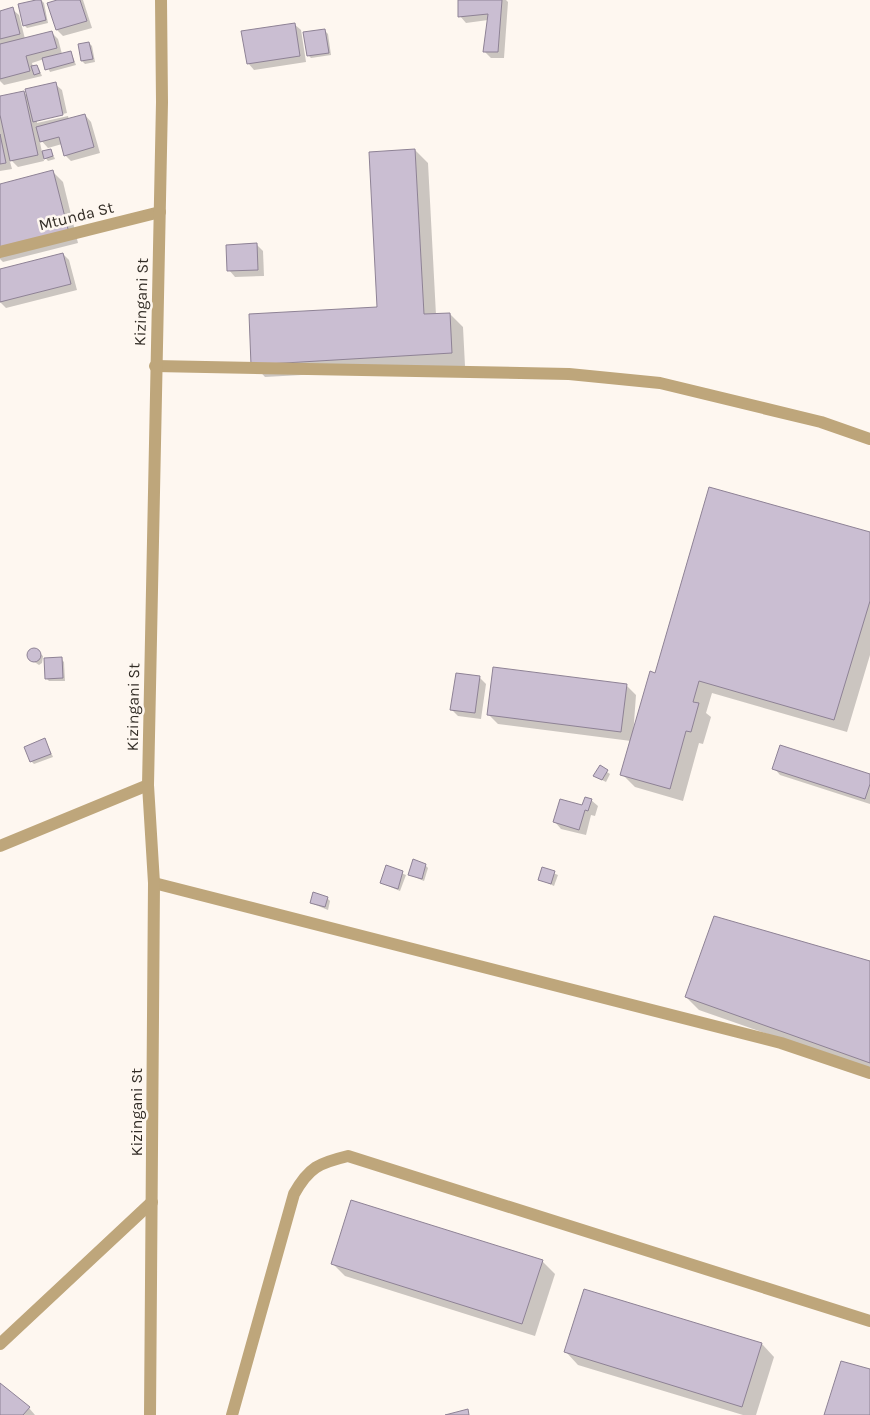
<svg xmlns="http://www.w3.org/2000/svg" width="870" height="1415" viewBox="0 0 870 1415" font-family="Karla,sans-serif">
<rect width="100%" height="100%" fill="#fef7f0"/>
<!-- shadow -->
<g fill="#0003">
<polygon points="41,0 44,3 48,23 27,28 24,25"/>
<polygon points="62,0 83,0 92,28 63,36 57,30"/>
<polygon points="459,0 506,0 508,2 504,58 491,58 485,52 488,20 466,23 460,16"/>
<polygon points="12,9 19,15 25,39 51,32 58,39 62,54 71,52 76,65 50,72 44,59 32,63 33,67 37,66 39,69 42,76 4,85 0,81 0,12"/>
<polygon points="294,24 301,30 306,62 254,70 248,63"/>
<polygon points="325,31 328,34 331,55 311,58 308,55"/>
<polygon points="89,43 92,46 95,62 85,64 82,61 79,45"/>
<polygon points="55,84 62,90 67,113 37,120 37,123 68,116 69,120 85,115 91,122 100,153 71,161 65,155 62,144 48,148 39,138 42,152 51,150 55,159 48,161 43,155 44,161 18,167 9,158 12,169 0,171 0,97 23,92 29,97"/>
<polygon points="415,150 428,163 436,315 450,314 463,327 465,366 265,377 253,364 378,308"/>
<polygon points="53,172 63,182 78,243 3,262 0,259 0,185"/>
<polygon points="256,244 263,251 264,276 235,277 229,270"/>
<polygon points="63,254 69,260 77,290 6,308 0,302 0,270"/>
<polygon points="870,533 870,655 847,732 712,693 706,713 711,717 703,744 699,743 683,801 635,787 622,774 631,741 498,724 488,714 626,685 636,695 633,736 656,674"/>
<polygon points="34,649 43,656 42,663 39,665 30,659 29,653"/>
<polygon points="61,659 64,662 65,681 49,681 46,678"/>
<polygon points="479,677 486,684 481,719 458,716 452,710"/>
<polygon points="45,739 53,757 34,764 31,761"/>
<polygon points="600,767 610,774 606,782 598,778"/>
<polygon points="774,768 870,775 870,804 780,775"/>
<polygon points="591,800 598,806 595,816 591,815 586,835 561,829 555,822"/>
<polygon points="425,865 428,868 424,881 410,875"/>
<polygon points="386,867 406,875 400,891 381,883"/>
<polygon points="543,869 558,875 554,886 539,879"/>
<polygon points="327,898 330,901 328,910 311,903"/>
<polygon points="870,963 870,1070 699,1010 686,997"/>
<polygon points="542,1261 555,1274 535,1336 345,1276 332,1263"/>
<polygon points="762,1344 774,1357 756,1415 743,1415 578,1365 566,1352"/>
<polygon points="0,1384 29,1408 35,1415 0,1415"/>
</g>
<!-- building -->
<g fill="#cabed2" stroke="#8e8295">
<polygon points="36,0 41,0 46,20 23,26 18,4"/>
<polygon points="57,0 80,0 87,21 56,30 47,3"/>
<polygon points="458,0 502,0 498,52 483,52 488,14 458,17"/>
<polygon points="13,7 20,34 0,39 0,11"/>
<polygon points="295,23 300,56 247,64 241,31"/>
<polygon points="325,29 329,53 307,56 303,32"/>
<polygon points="52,31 57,48 26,56 30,71 0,79 0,44"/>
<polygon points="89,42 93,59 81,61 78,44"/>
<polygon points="71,51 74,62 45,70 42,58"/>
<polygon points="37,65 40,73 34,75 31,66"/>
<polygon points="56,82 63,115 33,122 25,89"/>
<polygon points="24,91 38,155 10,161 0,115 0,96"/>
<polygon points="85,114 94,147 64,156 59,137 40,142 36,127"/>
<polygon points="0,134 6,163 0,164"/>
<polygon points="51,149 53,156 44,159 42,151"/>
<polygon points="415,149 424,314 450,313 452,353 251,365 249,314 377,307 369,152"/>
<polygon points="53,170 69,233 0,250 0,184"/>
<polygon points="257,243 258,270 227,271 226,245"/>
<polygon points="63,253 71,284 0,302 0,269"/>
<polygon points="709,487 870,532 870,601 834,720 699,681 693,702 699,703 691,732 686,731 670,789 620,775 650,671 655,673"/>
<circle cx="34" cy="655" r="7"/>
<polygon points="62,657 63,678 45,679 44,658"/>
<polygon points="493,667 627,684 621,732 487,715"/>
<polygon points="456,673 480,676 475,713 450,710"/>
<polygon points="45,738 51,754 30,762 24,747"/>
<polygon points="780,745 870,774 870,784 865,799 772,769"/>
<polygon points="600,765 608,770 602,780 593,776"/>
<polygon points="585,797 592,799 588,811 585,810 579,830 553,822 560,799 582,805"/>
<polygon points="413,859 426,864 422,879 408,875"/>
<polygon points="386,865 403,871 398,889 380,883"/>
<polygon points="542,867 555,871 551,884 538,880"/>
<polygon points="313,892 328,897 325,907 310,903"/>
<polygon points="714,916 870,961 870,1063 685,997"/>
<polygon points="351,1200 543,1260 522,1324 331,1264"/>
<polygon points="584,1289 762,1343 742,1407 564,1352"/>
<polygon points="841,1361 870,1369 870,1415 824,1415"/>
<polygon points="0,1383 30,1407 23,1415 0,1415"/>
<polygon points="468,1409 469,1415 445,1415"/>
</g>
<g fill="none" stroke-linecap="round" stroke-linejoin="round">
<!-- service -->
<g stroke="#bea67b" stroke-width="12">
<polyline points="155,366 569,374 660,383 821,422 870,439"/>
<polyline points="154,883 781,1043 870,1073"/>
<polyline points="0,1344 152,1202"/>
<path d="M232,1415L294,1194C309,1167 319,1163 348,1156L870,1321"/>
</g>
<!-- minor -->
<g stroke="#bea67b" stroke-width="12">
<polyline points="0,252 160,212"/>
<polyline points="0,846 148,785"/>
</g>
<!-- tertiary -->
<polyline stroke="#bea67b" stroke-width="12" points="150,1415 154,883 148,785 162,102 161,0"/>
</g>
<g text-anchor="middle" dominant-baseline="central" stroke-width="5" stroke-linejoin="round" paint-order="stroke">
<!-- street labels -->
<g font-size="16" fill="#332d26" stroke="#fef7f0">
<text transform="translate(76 216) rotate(-14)">Mtunda St</text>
<text transform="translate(141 302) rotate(-88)">Kizingani St</text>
<text transform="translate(133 707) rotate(-89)">Kizingani St</text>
<text transform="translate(136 1112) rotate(-90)">Kizingani St</text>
</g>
</g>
</svg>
